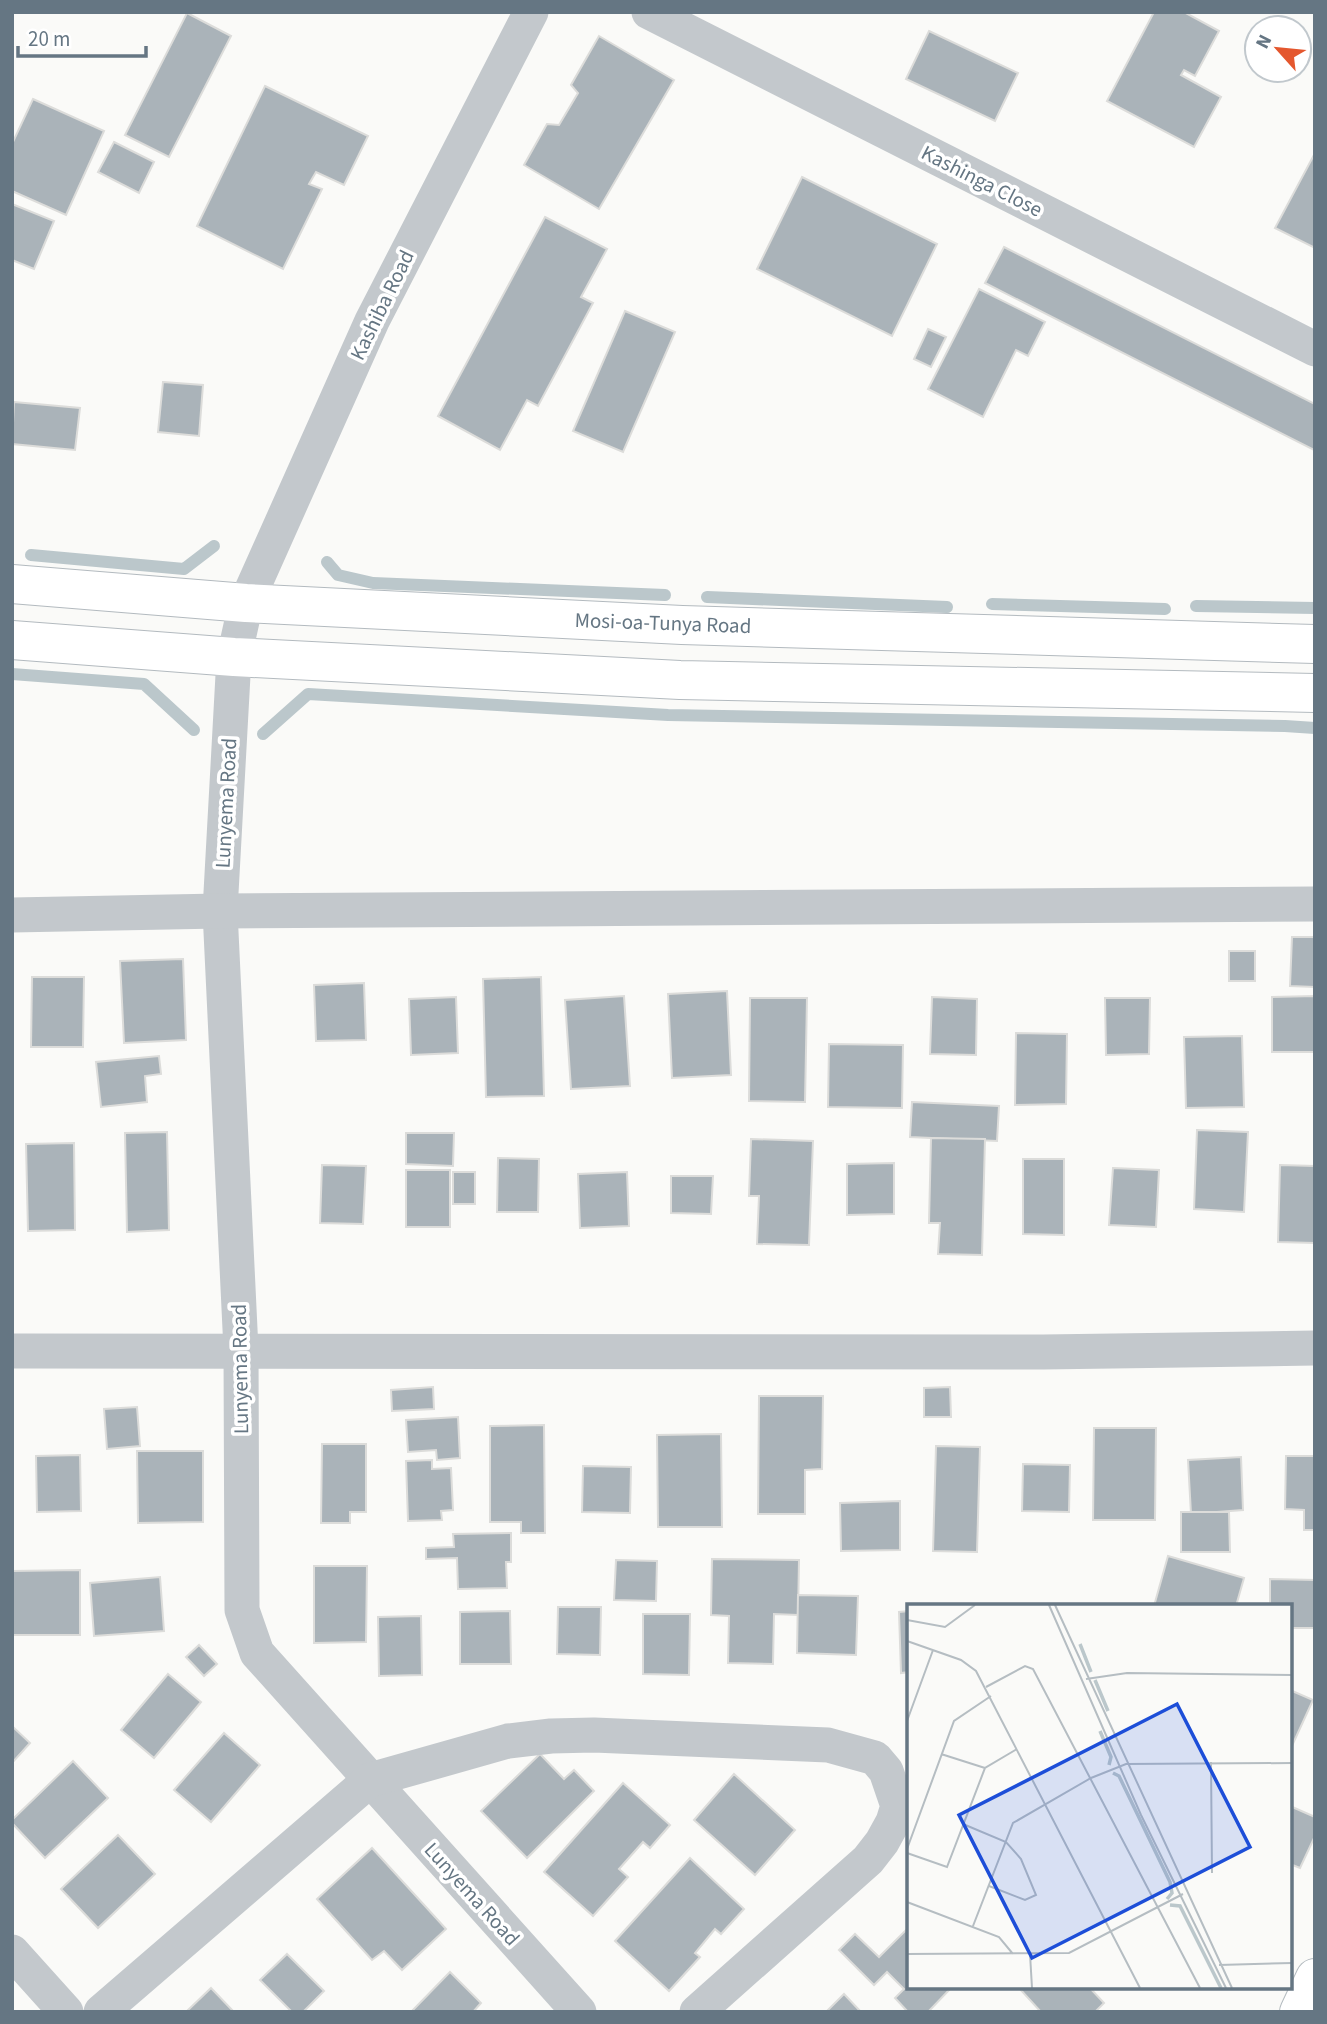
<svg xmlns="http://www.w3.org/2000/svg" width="1327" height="2024" viewBox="0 0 1327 2024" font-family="'Source Sans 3',sans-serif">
<rect width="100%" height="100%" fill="#fafaf8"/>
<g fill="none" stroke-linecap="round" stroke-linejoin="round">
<!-- stream -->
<g stroke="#bbc7cb" stroke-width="12">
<polyline points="31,555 184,569 214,546"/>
<polyline points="327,562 338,575 373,583 665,595"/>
<polyline points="707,597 947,607"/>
<polyline points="992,604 1165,609"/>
<polyline points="1196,606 1315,608"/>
<polyline points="12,674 144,684 194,730"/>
<polyline points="263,734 308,694 668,715 1285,726 1315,728"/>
</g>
</g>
<!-- building -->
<g fill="#aab3b9" stroke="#dcdcda" stroke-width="2">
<polygon points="1154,12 1184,12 1219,31 1195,76 1184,70 1181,75 1221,97 1194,147 1107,101"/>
<polygon points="187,13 231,36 169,157 125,135"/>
<polygon points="929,31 1018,73 995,121 906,79"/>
<polygon points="599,36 674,80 599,209 524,165 547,124 559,125 578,93 571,85"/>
<polygon points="265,86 368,136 344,185 316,172 309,184 322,189 283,269 197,226"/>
<polygon points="33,99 104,131 66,215 12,191 12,144"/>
<polygon points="114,142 154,162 139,193 98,172"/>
<polygon points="1315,153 1315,248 1275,228"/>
<polygon points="802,177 937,244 892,336 757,269"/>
<polygon points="12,204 54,221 34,269 12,260"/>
<polygon points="545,217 607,249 581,297 593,303 538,406 527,400 500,450 438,416"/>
<polygon points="1004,247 1315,404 1314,450 985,283"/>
<polygon points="979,289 1045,322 1028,356 1016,350 983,417 928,389"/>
<polygon points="625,311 675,332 623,452 573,431"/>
<polygon points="928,329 946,337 931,367 914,359"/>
<polygon points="163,382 203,385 199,436 158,432"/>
<polygon points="14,402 80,408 75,450 12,444"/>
<polygon points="1292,937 1315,937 1315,987 1290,986"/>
<rect x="1229" y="951" width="26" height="30"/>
<polygon points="183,959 186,1040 124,1043 120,961"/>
<polygon points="32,977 84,977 83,1047 31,1047"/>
<polygon points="541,977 544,1096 486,1097 483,979"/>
<polygon points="364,983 366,1040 316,1041 314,985"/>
<polygon points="727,991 731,1075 672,1078 668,994"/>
<polygon points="624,996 630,1086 571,1089 565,1000"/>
<polygon points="1315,996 1315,1052 1272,1052 1272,997"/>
<polygon points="456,997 458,1053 411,1055 409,999"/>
<polygon points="932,997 977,999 976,1055 930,1054"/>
<polygon points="750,998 807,998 805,1102 749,1101"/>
<polygon points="1105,998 1150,998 1149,1054 1106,1055"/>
<polygon points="1016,1033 1067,1034 1066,1104 1015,1105"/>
<polygon points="1242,1036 1244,1107 1186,1108 1184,1037"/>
<polygon points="829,1044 903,1045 902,1108 828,1107"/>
<polygon points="159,1056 161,1074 145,1076 147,1102 101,1107 96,1062"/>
<polygon points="912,1102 999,1106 997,1141 910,1137"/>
<polygon points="1197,1130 1248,1132 1244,1212 1194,1209"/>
<polygon points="167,1132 169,1230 127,1232 125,1133"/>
<polygon points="406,1133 454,1133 453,1166 406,1164"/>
<polygon points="931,1138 985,1139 982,1255 938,1254 940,1223 929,1223"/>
<polygon points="751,1139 813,1141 809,1245 757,1244 759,1196 749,1196"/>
<polygon points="74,1143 75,1230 28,1231 26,1144"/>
<polygon points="498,1158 539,1159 538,1212 497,1212"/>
<polygon points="1023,1159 1064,1159 1064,1235 1023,1234"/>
<polygon points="894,1163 894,1214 847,1215 847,1164"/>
<polygon points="322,1165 366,1166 363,1224 320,1223"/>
<polygon points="1280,1165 1315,1166 1315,1243 1278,1242"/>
<polygon points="1113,1168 1159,1170 1156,1227 1109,1225"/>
<rect x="406" y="1170" width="44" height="57"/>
<rect x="453" y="1172" width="22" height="32"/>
<polygon points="627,1172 629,1226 580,1228 578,1174"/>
<polygon points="671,1176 713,1176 711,1214 671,1213"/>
<polygon points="433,1387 434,1409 392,1411 391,1390"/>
<polygon points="950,1387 951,1417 924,1417 924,1388"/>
<polygon points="759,1396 823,1396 822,1469 805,1470 805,1514 758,1514"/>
<polygon points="137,1407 140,1446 107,1449 104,1409"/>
<polygon points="458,1417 460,1458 437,1460 436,1450 408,1452 406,1420"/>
<polygon points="544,1425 545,1533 521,1533 521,1522 490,1522 490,1426"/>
<polygon points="1094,1428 1156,1428 1155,1520 1093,1520"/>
<polygon points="721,1434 722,1527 658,1527 657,1435"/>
<polygon points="322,1444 366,1444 366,1512 350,1512 350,1523 321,1523"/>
<polygon points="936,1446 980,1447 977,1552 933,1551"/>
<polygon points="137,1451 203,1451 203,1522 138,1523"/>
<polygon points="80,1455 81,1511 37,1512 36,1456"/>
<polygon points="1286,1456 1315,1456 1315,1530 1304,1530 1304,1510 1285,1509"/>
<polygon points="1241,1457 1243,1510 1191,1514 1188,1460"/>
<polygon points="432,1460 432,1469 451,1468 453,1510 441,1511 442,1520 408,1521 406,1461"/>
<polygon points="1023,1464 1070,1465 1069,1512 1022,1511"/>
<polygon points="583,1466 631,1467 630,1513 582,1512"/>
<polygon points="900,1501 900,1550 841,1551 840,1503"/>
<polygon points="1181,1512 1229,1512 1230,1552 1181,1552"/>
<polygon points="511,1533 511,1562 506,1562 507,1588 458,1589 457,1558 426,1559 426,1548 454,1547 453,1534"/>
<polygon points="1168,1556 1244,1578 1236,1606 1154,1606"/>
<polygon points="712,1559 799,1560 798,1615 774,1614 773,1664 728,1663 729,1616 711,1615"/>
<polygon points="616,1560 657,1561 656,1601 614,1600"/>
<polygon points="314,1566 367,1566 366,1642 314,1643"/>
<polygon points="80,1570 80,1635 12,1635 12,1571"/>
<polygon points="160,1577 164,1631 94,1636 90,1583"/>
<polygon points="1270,1579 1315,1580 1315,1628 1290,1628 1290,1606 1270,1606"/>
<polygon points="798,1595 858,1596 856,1655 797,1653"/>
<polygon points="558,1607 601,1607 600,1655 557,1654"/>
<polygon points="510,1611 511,1664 460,1664 460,1612"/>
<polygon points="909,1611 909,1672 901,1673 899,1612"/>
<polygon points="643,1614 690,1614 689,1675 643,1674"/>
<polygon points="421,1616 422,1675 379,1676 378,1617"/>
<polygon points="199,1645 217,1664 204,1676 186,1657"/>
<polygon points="168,1674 201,1702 154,1758 121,1730"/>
<polygon points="1290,1690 1313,1700 1291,1748 1290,1747"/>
<polygon points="12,1726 30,1743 12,1763"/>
<polygon points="224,1733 260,1765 211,1822 174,1790"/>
<polygon points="540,1754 564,1779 574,1770 594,1791 527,1858 481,1811"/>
<polygon points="73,1761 108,1798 45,1858 12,1823 12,1820"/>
<polygon points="734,1774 795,1830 755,1875 694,1820"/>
<polygon points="623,1783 670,1825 650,1848 643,1842 619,1869 628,1877 593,1916 544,1872"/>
<polygon points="1290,1806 1315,1817 1315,1836 1300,1868 1290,1864"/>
<polygon points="118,1835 155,1874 98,1928 61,1889"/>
<polygon points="372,1848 446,1929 402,1970 384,1951 372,1960 317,1899"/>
<polygon points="690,1858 744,1909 721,1934 715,1929 695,1953 700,1957 669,1991 615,1941"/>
<polygon points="908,1928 909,1987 952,1987 928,2012 908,2012 895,1998 904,1989 887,1972 874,1985 839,1950 855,1934 879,1957"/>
<polygon points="287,1954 324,1991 303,2012 292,2012 260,1980"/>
<polygon points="450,1972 481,2003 473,2012 411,2012"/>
<polygon points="1018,1987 1089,1987 1104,2003 1095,2012 1041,2012"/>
<polygon points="211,1988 234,2012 186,2012"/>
<polygon points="844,1994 861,2012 826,2012"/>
</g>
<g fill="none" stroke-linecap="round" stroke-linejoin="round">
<defs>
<g id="secondary">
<polyline points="12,584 246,603 682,625 1315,644"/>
<polyline points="12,640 234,657 680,680 1315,693"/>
<polyline points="1299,2012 1315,1978"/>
</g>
</defs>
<!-- secondary casing -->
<use href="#secondary" stroke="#b3babf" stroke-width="40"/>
<!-- street -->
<g stroke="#c3c8cc" stroke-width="35">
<polyline points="531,12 372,321 246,603 234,657 220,911 241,1350 242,1610 257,1653 579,2012"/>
<polyline points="649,12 1315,349"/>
<polyline points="12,915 220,911 1315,904"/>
<polyline points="12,1351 1043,1352 1315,1348"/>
<polyline points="12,1952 66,2012"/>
<polyline points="101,2012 370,1780 508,1741 551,1736 594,1735 828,1745 875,1758 886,1771 898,1806 893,1822 882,1842 868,1860 697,2012"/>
</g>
<!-- secondary -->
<use href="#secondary" stroke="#fff" stroke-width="38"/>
</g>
<g text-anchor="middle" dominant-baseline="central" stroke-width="7" stroke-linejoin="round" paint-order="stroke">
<!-- street labels -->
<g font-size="21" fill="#657683" stroke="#fff">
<text transform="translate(982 181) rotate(27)">Kashinga Close</text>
<text transform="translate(382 305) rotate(-64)">Kashiba Road</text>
<text transform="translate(663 623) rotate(2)">Mosi-oa-Tunya Road</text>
<text transform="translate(226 803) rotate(-87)">Lunyema Road</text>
<text transform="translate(240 1369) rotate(-91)">Lunyema Road</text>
<text transform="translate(472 1894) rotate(48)">Lunyema Road</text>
</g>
</g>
<!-- overview -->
<g transform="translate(907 1604)">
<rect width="385" height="385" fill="#fafaf8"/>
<path fill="none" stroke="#bbc7cb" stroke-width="3.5" d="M173,40L184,68M188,76L201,107M193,127L204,153L202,161M206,169L212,172L263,278L265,289L260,295M263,301L273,302L314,384"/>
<path fill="none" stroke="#b5bdc2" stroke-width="2" d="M142,1L234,211L319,384M148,1L325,384M0,16L38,23L68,1M0,37L54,56L69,67L233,384M179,75L220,69L385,71M79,83L118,62L126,65L293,384M0,117L26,46M34,150L78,164M304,158L305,269M56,220L99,238L114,255L129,291L118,296L82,282M0,245L47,117L84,92M0,249L40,263L78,164L110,145M0,298L92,333L106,350M66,322L106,219L184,174L219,160L385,159M0,350L162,349L276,290M123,350L125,384M312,361L385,359"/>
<path fill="#1d4ed8" fill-opacity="0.15" stroke="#1d4ed8" stroke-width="3.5" d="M270,100L343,243L125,354L52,211Z"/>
<rect width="385" height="385" fill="none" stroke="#657683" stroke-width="3.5"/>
</g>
<!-- border -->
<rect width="1327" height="2024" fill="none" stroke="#657683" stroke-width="28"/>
<!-- north arrow -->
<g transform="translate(1278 49) rotate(297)"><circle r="33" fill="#ffffff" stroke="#c1c8cd" stroke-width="2"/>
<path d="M0-5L12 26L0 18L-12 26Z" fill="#e4572e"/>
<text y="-10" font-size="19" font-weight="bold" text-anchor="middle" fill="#657683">N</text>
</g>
<!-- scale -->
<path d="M18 46v10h128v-10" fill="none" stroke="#657683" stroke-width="3.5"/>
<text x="28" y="46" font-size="21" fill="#657683" stroke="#ffffff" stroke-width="5" paint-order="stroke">20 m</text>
</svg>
